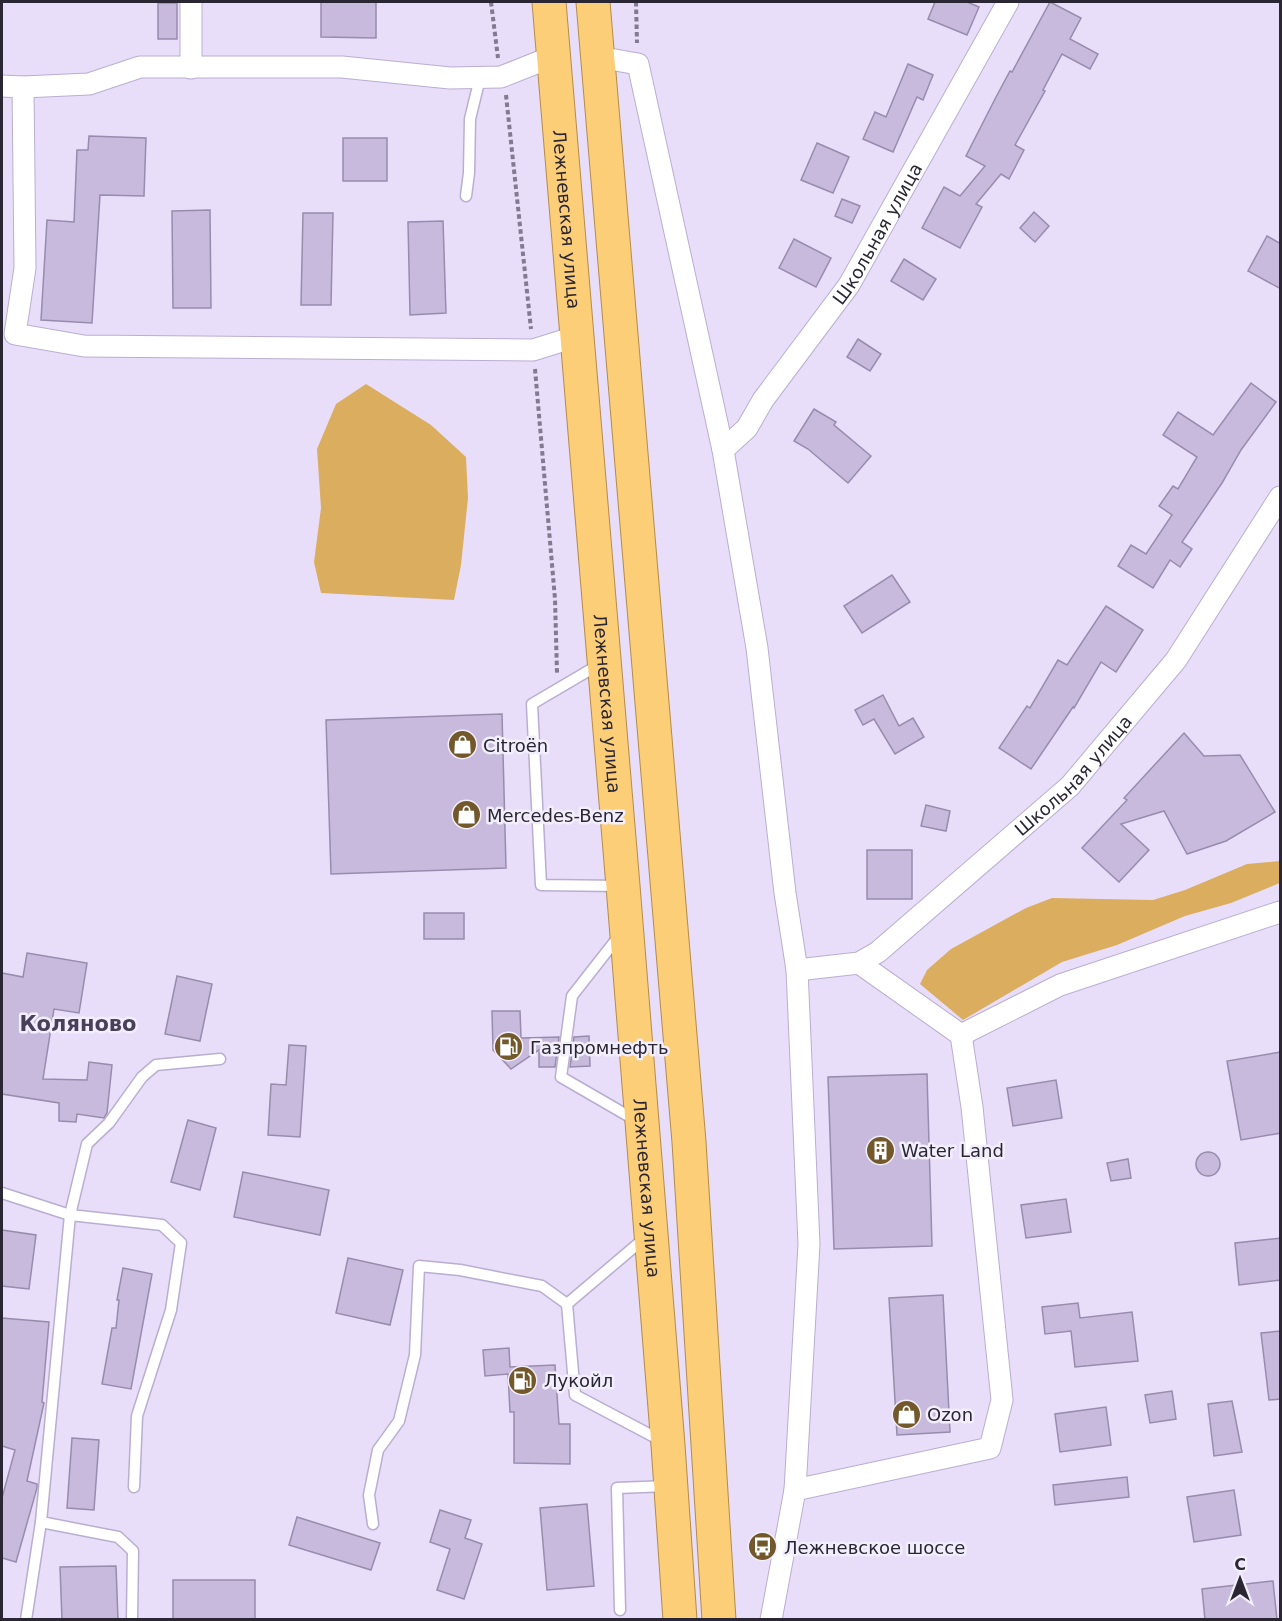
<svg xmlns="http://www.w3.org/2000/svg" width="1282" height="1621" viewBox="0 0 1282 1621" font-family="'DejaVu Sans',sans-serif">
<rect width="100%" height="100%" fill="#e8defa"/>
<!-- forest -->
<g fill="#dbad5f">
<polygon points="366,384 431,425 466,457 468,498 461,565 454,600 321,593 314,562 321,508 317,449 336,404"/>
<polygon points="1280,861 1280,883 1231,903 1185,916 1117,945 1062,962 963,1020 920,984 927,970 951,949 1026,908 1052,898 1153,900 1185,890 1247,864"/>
</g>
<!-- building -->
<g fill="#c7badd" stroke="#988cad" stroke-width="1.5">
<polygon points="321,2 376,2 376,38 321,37"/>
<polygon points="935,2 967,2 979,7 967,35 928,19"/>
<polygon points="1050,2 1081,18 1070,39 1098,54 1090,69 1062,54 1043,90 1045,91 1015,145 1024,150 1009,179 1001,174 976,204 982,207 960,248 922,228 944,187 960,196 985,166 966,156 995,99 1010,71 1012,72"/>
<rect x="158" y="3" width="19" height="36"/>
<polygon points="908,64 933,75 923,100 917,97 893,152 863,139 875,112 886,117"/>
<polygon points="89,136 146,138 144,196 100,195 92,323 41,320 47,220 74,222 77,150 88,150"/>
<rect x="343" y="138" width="44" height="43"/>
<polygon points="817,143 849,157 833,193 801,180"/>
<polygon points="842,199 860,206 852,223 835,216"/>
<polygon points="210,210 211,308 173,308 172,211"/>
<polygon points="1034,212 1049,226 1035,242 1020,228"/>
<polygon points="303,213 333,213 331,305 301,305"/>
<polygon points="443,221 446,313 410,315 408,222"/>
<polygon points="1267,236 1281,244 1281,289 1248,271"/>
<polygon points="794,239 831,258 816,287 779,268"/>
<polygon points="904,259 936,279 923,300 891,281"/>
<polygon points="858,339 881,354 870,371 847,357"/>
<polygon points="1251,383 1276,402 1241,450 1222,483 1182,542 1192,549 1180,567 1170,560 1153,588 1118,566 1131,545 1146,554 1172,515 1159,506 1173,486 1178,489 1197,457 1163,435 1178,412 1213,435"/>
<polygon points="814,409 836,422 834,425 871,456 848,483 808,449 794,441"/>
<polygon points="892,575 910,602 862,633 844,606"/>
<polygon points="1106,606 1143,630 1116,672 1101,662 1074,708 1073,707 1031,769 999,748 1027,706 1030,708 1058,660 1067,665"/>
<polygon points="883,695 899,726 913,718 924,737 895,754 874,719 863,725 855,710"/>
<polygon points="502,714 506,868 331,874 326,720"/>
<polygon points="1184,733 1204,756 1240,755 1275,812 1226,841 1187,854 1164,811 1121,824 1149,850 1119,882 1082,848 1127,800 1124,798"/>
<polygon points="926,805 950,811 946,831 921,826"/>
<rect x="867" y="850" width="45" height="49"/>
<rect x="424" y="913" width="40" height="26"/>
<polygon points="27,953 87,963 79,1013 54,1009 43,1079 87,1080 89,1062 112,1065 107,1113 104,1118 77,1114 76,1122 59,1121 59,1103 2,1094 2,973 23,977"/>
<polygon points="177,976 212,984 200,1041 165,1034"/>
<polygon points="492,1011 520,1011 521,1038 559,1037 555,1067 539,1067 539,1050 511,1069 493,1050"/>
<polygon points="589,1036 590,1066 570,1067 574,1037"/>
<polygon points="289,1045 306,1046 300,1137 268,1135 271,1084 286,1085"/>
<polygon points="1281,1052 1281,1133 1241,1140 1227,1061"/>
<polygon points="927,1074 932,1246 834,1249 828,1077"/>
<polygon points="1056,1080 1062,1118 1013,1126 1007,1088"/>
<polygon points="188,1120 216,1128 200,1190 171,1182"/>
<circle cx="1208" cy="1164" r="12"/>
<polygon points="1128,1159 1131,1178 1111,1181 1107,1163"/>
<polygon points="243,1172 329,1190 320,1235 234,1217"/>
<polygon points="1066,1199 1071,1232 1026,1238 1021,1205"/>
<polygon points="2,1230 36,1235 29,1289 2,1286"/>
<polygon points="1281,1238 1281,1280 1239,1285 1235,1243"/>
<polygon points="348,1258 403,1270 390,1325 336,1313"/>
<polygon points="123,1268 152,1274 131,1389 102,1384 112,1328 116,1328 119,1300 117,1300"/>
<polygon points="943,1295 950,1432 897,1435 889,1298"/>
<polygon points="1078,1303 1080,1318 1132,1312 1138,1361 1075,1367 1071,1331 1045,1334 1042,1307"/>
<polygon points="2,1318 49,1322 42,1402 44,1403 27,1481 37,1484 37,1488 16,1562 2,1558 2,1498 15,1450 2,1446"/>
<polygon points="1281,1331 1281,1399 1269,1400 1261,1333"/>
<polygon points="509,1348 510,1367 555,1365 559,1424 570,1424 570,1464 514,1463 514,1412 510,1412 508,1374 485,1376 483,1350"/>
<polygon points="1172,1391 1176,1419 1150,1423 1145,1395"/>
<polygon points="1232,1401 1242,1452 1214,1456 1208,1404"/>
<polygon points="1106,1407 1111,1445 1060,1452 1055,1414"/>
<polygon points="72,1438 99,1440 94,1510 67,1508"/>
<polygon points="1127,1477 1129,1497 1055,1505 1053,1485"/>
<polygon points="1234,1490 1241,1535 1194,1542 1187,1497"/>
<polygon points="587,1504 594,1586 547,1590 540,1508"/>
<polygon points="440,1510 471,1520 465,1538 482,1544 464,1599 437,1590 450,1549 430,1542"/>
<polygon points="297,1517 380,1543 371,1570 289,1545"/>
<polygon points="116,1566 118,1620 62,1620 60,1567"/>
<polygon points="173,1580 255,1580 255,1620 173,1619"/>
<polygon points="1273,1581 1277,1620 1205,1620 1202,1589"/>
</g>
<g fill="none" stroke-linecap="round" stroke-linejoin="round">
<defs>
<g id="service">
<polyline points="466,196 469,173 470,119 480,78"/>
<polyline points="600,664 532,704 541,885 620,886"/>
<polyline points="619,936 572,996 561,1077 637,1121"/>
<polyline points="2,1193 70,1215 162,1225 181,1243 171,1310 137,1416 134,1487"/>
<polyline points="646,1237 567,1304 575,1395 662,1441"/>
<polyline points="373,1524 369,1495 378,1450 399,1421 415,1355 419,1266 460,1270 542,1286 567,1304"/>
<polyline points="620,1610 617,1488 668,1486"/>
<polyline points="26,1620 41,1522"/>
<polyline points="132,1620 133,1551 118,1537 41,1522 70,1215 87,1144 109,1123 142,1077 156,1065 220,1059"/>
</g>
<g id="minor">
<polyline points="598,57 638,64 723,450 757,648 785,893 797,970 809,1244 795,1490 771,1620"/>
<polyline points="191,68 191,2"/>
<polyline points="2,86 23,87 89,84 140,67 342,67 450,78 501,77 554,56"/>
<polyline points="23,87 25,268 15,334 84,346 533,350 578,336"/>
<path id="s1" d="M723,450L747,428L763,400L849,285L1008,2"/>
<polyline points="859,963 961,1035 1060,985 1280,912"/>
<path id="s2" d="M797,970L859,963L878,952L1070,786L1176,660L1280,497"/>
<polyline points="795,1490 990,1448 1002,1400 972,1107 961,1035"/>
</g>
<g id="trunk">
<path id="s3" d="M549,2L623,886L668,1445L680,1620"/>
<polyline points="593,2 689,1142 719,1620"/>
</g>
</defs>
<!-- service casing -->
<use href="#service" stroke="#baaed0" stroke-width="13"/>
<!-- minor casing -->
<use href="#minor" stroke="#baaed0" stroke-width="23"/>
<!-- trunk casing -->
<use href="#trunk" stroke="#b38b4b" stroke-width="35"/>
<!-- path -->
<g stroke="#827a8f" stroke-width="4" stroke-dasharray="4.5 3" stroke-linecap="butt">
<polyline points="491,2 498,58"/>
<polyline points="636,2 637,43"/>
<polyline points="506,95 531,329"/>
<polyline points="535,369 555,599 557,673"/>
</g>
<!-- service -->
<use href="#service" stroke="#fff" stroke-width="10"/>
<!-- minor -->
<use href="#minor" stroke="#fff" stroke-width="21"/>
<!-- trunk -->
<use href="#trunk" stroke="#fcce78" stroke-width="33"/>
</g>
<!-- icons -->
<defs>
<symbol id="shop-disc" viewBox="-11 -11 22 22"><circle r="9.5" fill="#73582b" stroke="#f3eefc"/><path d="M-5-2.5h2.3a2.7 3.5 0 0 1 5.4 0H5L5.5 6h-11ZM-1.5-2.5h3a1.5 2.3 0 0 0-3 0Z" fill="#fff"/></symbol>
<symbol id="fuel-disc" viewBox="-11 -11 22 22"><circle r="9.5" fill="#73582b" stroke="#f3eefc"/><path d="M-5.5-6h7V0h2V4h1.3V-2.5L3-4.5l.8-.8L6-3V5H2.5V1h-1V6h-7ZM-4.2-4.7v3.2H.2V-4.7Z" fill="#fff"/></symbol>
<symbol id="building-disc" viewBox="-11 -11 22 22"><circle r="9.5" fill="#73582b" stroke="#f3eefc"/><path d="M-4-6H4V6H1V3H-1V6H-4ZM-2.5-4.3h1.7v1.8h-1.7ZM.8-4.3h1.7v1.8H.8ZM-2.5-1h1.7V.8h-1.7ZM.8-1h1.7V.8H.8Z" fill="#fff"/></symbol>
<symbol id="bus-disc" viewBox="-11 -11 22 22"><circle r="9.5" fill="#73582b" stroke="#f3eefc"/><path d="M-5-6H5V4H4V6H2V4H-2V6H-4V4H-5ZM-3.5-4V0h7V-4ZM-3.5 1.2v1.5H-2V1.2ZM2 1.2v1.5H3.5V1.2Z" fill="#fff"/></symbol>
</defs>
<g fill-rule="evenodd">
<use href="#shop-disc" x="446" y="728" width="33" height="33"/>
<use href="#shop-disc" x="450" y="798" width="33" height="33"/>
<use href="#fuel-disc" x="492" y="1030" width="33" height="33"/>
<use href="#building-disc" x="864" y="1134" width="33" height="33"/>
<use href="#fuel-disc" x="506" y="1364" width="33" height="33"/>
<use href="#shop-disc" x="890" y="1398" width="33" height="33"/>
<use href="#bus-disc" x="746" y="1530" width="33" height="33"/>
</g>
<g text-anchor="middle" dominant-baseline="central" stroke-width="5" stroke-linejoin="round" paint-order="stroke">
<!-- street labels -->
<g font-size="18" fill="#2b2634" stroke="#f3eefc">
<text stroke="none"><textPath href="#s3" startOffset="218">Лежневская улица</textPath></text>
<text stroke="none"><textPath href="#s1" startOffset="267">Школьная улица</textPath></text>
<text stroke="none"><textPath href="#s3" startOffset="704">Лежневская улица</textPath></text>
<text stroke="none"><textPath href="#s2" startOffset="348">Школьная улица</textPath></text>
<text stroke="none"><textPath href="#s3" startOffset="1190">Лежневская улица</textPath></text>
</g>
<!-- poi labels -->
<g font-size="18" fill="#2b2634" stroke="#f3eefc" text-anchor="start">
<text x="483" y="745">Citroën</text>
<text x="487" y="815">Mercedes-Benz</text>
<text x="530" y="1047">Газпромнефть</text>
<text x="901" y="1150">Water Land</text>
<text x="544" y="1380">Лукойл</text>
<text x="927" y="1414">Ozon</text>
<text x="784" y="1547">Лежневское шоссе</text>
</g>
<!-- quarter labels -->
<g font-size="21" font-weight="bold" fill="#4a3f5b" stroke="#f3eefc">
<text x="78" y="1024">Коляново</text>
</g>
</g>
<!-- border -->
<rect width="1282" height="1621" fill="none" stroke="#2b2634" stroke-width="6"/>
<!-- north arrow -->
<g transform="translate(1240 1579)" stroke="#f3eefc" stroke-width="4.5" paint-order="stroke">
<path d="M0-4.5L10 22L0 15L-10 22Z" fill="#2b2634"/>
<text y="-9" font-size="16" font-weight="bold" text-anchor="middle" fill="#2b2634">С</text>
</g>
</svg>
